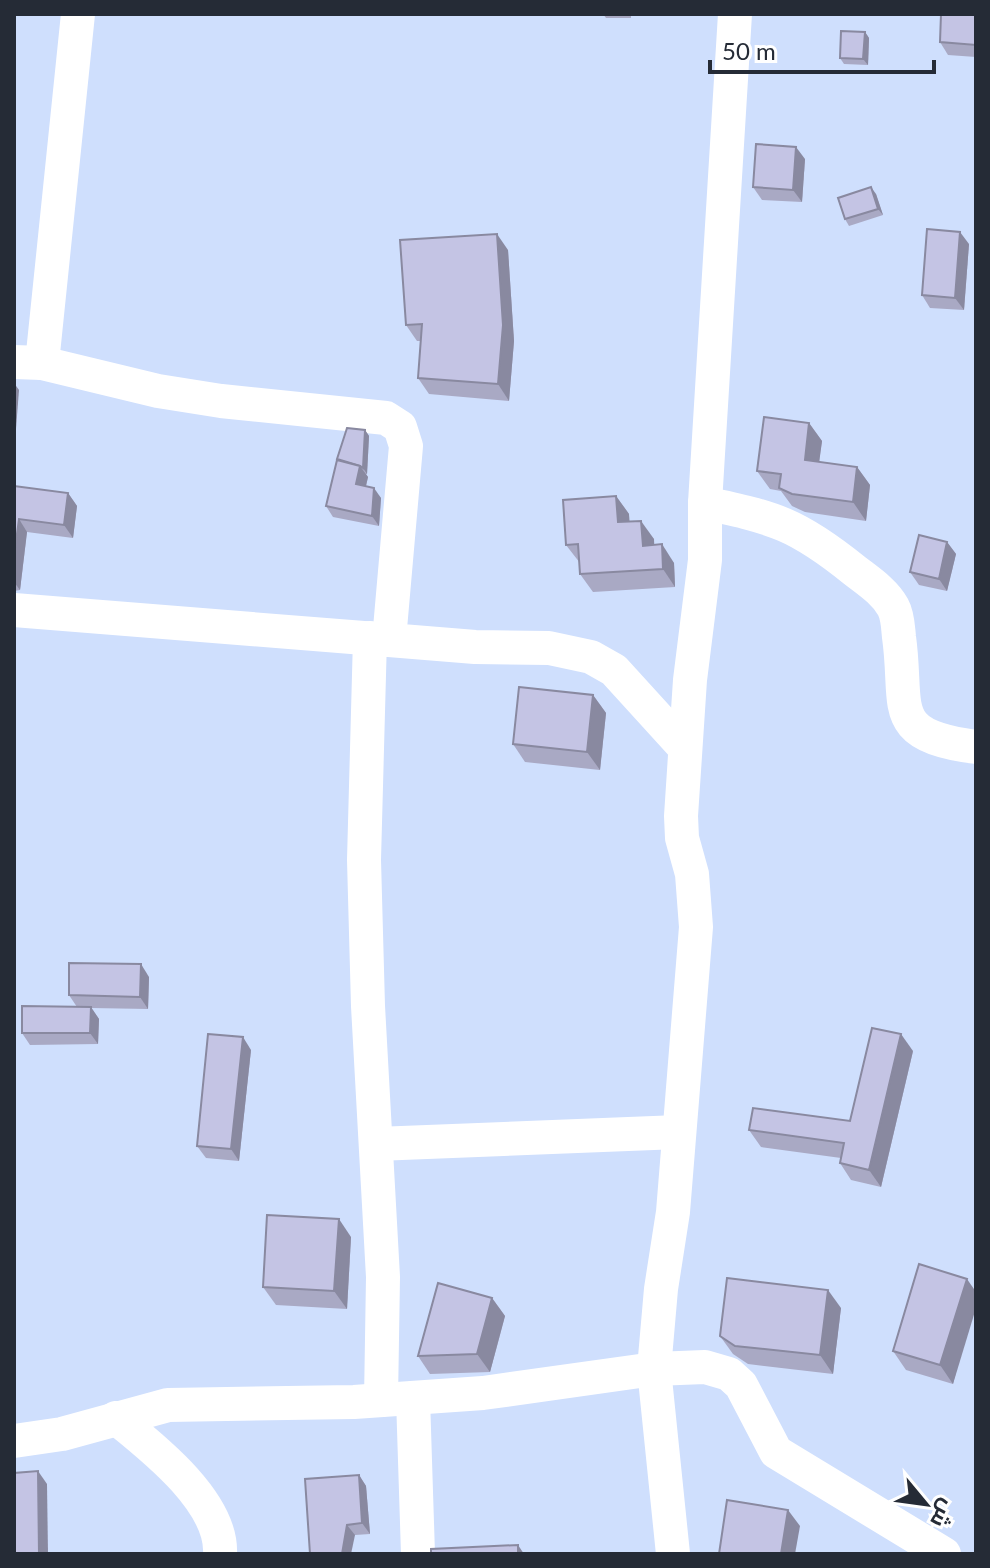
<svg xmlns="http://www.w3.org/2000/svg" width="990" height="1568" viewBox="0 0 990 1568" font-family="Lato,Cairo,sans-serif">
<rect width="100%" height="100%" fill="#cfdffd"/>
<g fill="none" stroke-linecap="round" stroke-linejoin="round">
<!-- street -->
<g stroke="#fff" stroke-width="34">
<polyline points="14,362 42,363 158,391 221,401 386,418 400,427 406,446 389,640 475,647 549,648 591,657 614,670 685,748"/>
<polyline points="42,363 78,14"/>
<path d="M705,503C775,518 797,524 854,570C868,581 884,591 893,607C898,616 898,628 899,637C909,708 885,735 976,747"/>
<polyline points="14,610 389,640"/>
<polyline points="370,638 364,860 368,1006 383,1277 381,1400"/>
<polyline points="376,1144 679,1132"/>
<polyline points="413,1398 418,1554"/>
<path d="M116,1418C152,1447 223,1502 220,1554"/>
<polyline points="14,1441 62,1434 168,1405 354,1402 483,1393 654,1369 705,1367 729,1374 741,1385 776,1452 944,1554"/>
<polyline points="673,1554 654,1369 661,1289 673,1212 696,927 692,874 682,838 681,816 690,680 705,560 705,503 735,14"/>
</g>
</g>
<!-- wall -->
<g fill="#a9a9c4">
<polygon points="603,14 631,14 631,18 606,18"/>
<polygon points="976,14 976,57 948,55 940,42"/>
<polygon points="865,32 869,38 868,65 844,64 840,58"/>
<polygon points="805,159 802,202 762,200 753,187"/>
<polygon points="876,194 883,215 849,226 845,219"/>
<polygon points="969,244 964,310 930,308 922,295"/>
<polygon points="508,250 514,341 509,401 429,394 418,378 421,341 417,341 406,325"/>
<polygon points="809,423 822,441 819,462 857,467 870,485 866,521 805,512 792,506 781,491 770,489 757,471"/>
<polygon points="365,430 369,436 367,474 366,474 368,477 366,486 381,498 379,526 333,517 326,506 337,460"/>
<polygon points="14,486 68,493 77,506 73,538 27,532 20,590 14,591"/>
<polygon points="616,496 629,514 629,521 654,539 654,545 674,563 675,587 593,592 580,574 580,563 566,545"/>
<polygon points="947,542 956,554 947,591 919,585 910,572"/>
<polygon points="593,695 606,713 600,770 525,762 513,744"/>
<polygon points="149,977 148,1009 91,1008 99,1019 98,1044 30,1045 22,1033 77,1007 69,995"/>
<polygon points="251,1050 239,1161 206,1158 197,1146"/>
<polygon points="913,1051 881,1187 851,1180 840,1163 841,1158 761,1147 749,1130 850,1121"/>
<polygon points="351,1237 347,1309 276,1305 263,1287"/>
<polygon points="976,1292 953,1384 906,1370 893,1351"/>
<polygon points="492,1298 505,1316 490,1372 430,1374 418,1356"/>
<polygon points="841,1308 833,1374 748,1364 733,1354 720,1336"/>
<polygon points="359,1475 366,1486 370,1534 355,1535 310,1554"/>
</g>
<!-- shaded-wall -->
<g fill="#8989a0">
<polygon points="865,32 869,38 868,65 863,59"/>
<polygon points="796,147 805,159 802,202 793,190"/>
<polygon points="871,187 876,194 883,215 878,209"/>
<polygon points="960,232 969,244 964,310 955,298"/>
<polygon points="497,234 508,250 514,341 509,401 498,384"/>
<polygon points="14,383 19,390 16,429 14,426"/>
<polygon points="809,423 822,441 817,478 805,460"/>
<polygon points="365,430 369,436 367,474 363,468"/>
<polygon points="360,466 368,477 364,494 356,484"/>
<polygon points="857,467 870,485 866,521 853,502"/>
<polygon points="374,488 381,498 379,526 372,516"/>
<polygon points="68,493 77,506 73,538 64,525"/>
<polygon points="616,496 629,514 631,540 618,522"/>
<polygon points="19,519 27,532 20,590 14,582 14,556"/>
<polygon points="641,521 654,539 655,564 643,546"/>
<polygon points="947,542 956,554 947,591 939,579"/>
<polygon points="662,544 674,563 675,587 663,569"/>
<polygon points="593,695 606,713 600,770 587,752"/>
<polygon points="141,964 149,977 148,1009 140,997"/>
<polygon points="91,1007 99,1019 98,1044 90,1033"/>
<polygon points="901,1034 913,1051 881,1187 869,1170"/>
<polygon points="243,1037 251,1050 239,1161 231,1149"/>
<polygon points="339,1219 351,1237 347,1309 334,1291"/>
<polygon points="967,1279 976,1292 976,1308 953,1384 940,1365"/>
<polygon points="828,1290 841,1308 833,1374 820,1355"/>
<polygon points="492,1298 505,1316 490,1372 477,1354"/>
<polygon points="38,1471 47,1484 48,1554 39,1554"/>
<polygon points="359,1475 366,1486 370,1534 362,1523"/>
<polygon points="788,1510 800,1526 795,1554 781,1554"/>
<polygon points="347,1525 355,1535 351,1554 342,1554"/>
<polygon points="518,1545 524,1554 518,1554"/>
</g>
<!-- building -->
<g fill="#c4c4e4" stroke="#8989a0" stroke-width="2">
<polygon points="941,14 976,14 976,45 940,42"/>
<polygon points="841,31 865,32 863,59 840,58"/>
<polygon points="756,144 796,147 793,190 753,187"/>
<polygon points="871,187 878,209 845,219 838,198"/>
<polygon points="927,229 960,232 955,298 922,295"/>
<polygon points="497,234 503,325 498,384 418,378 422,324 406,325 400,240"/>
<polygon points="764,417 809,423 805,460 857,467 853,502 792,494 779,488 781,474 757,471"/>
<polygon points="347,428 365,430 363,468 360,466 337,459"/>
<polygon points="337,460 360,466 356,484 374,488 372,516 326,506"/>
<polygon points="14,486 68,493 64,525 19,519 14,556"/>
<polygon points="616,496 618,522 641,521 643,546 662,544 663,569 580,574 578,544 566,545 563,500"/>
<polygon points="919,535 947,542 939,579 910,572"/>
<polygon points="519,687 593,695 587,752 513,744"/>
<polygon points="69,963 141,964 140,997 69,995"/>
<polygon points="22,1006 91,1007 90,1033 22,1033"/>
<polygon points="872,1028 901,1034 869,1170 840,1163 844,1143 749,1130 753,1108 850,1121"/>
<polygon points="208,1034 243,1037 231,1149 197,1146"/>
<polygon points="267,1215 339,1219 334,1291 263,1287"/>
<polygon points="919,1264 967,1279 940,1365 893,1351"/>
<polygon points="727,1278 828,1290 820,1355 735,1346 720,1336"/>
<polygon points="438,1283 492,1298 477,1354 418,1356"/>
<polygon points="38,1471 39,1554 14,1554 14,1473"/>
<polygon points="359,1475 362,1523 347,1525 342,1554 310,1554 305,1479"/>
<polygon points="727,1500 788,1510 781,1554 719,1554"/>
<polygon points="518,1545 518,1554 431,1554 431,1549"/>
</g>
<!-- border -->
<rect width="990" height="1568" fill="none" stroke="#252b36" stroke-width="32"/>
<!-- north arrow -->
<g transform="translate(926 1504) rotate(119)" stroke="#ffffff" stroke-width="6" paint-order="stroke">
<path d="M0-6L14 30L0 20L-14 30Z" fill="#252b36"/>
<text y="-12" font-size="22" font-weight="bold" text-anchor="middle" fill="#252b36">ش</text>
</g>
<!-- scale -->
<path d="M710 60v12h224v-12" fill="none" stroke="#252b36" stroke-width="4"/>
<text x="722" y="60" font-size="24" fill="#252b36" stroke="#ffffff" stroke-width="6" paint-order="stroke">50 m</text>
</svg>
